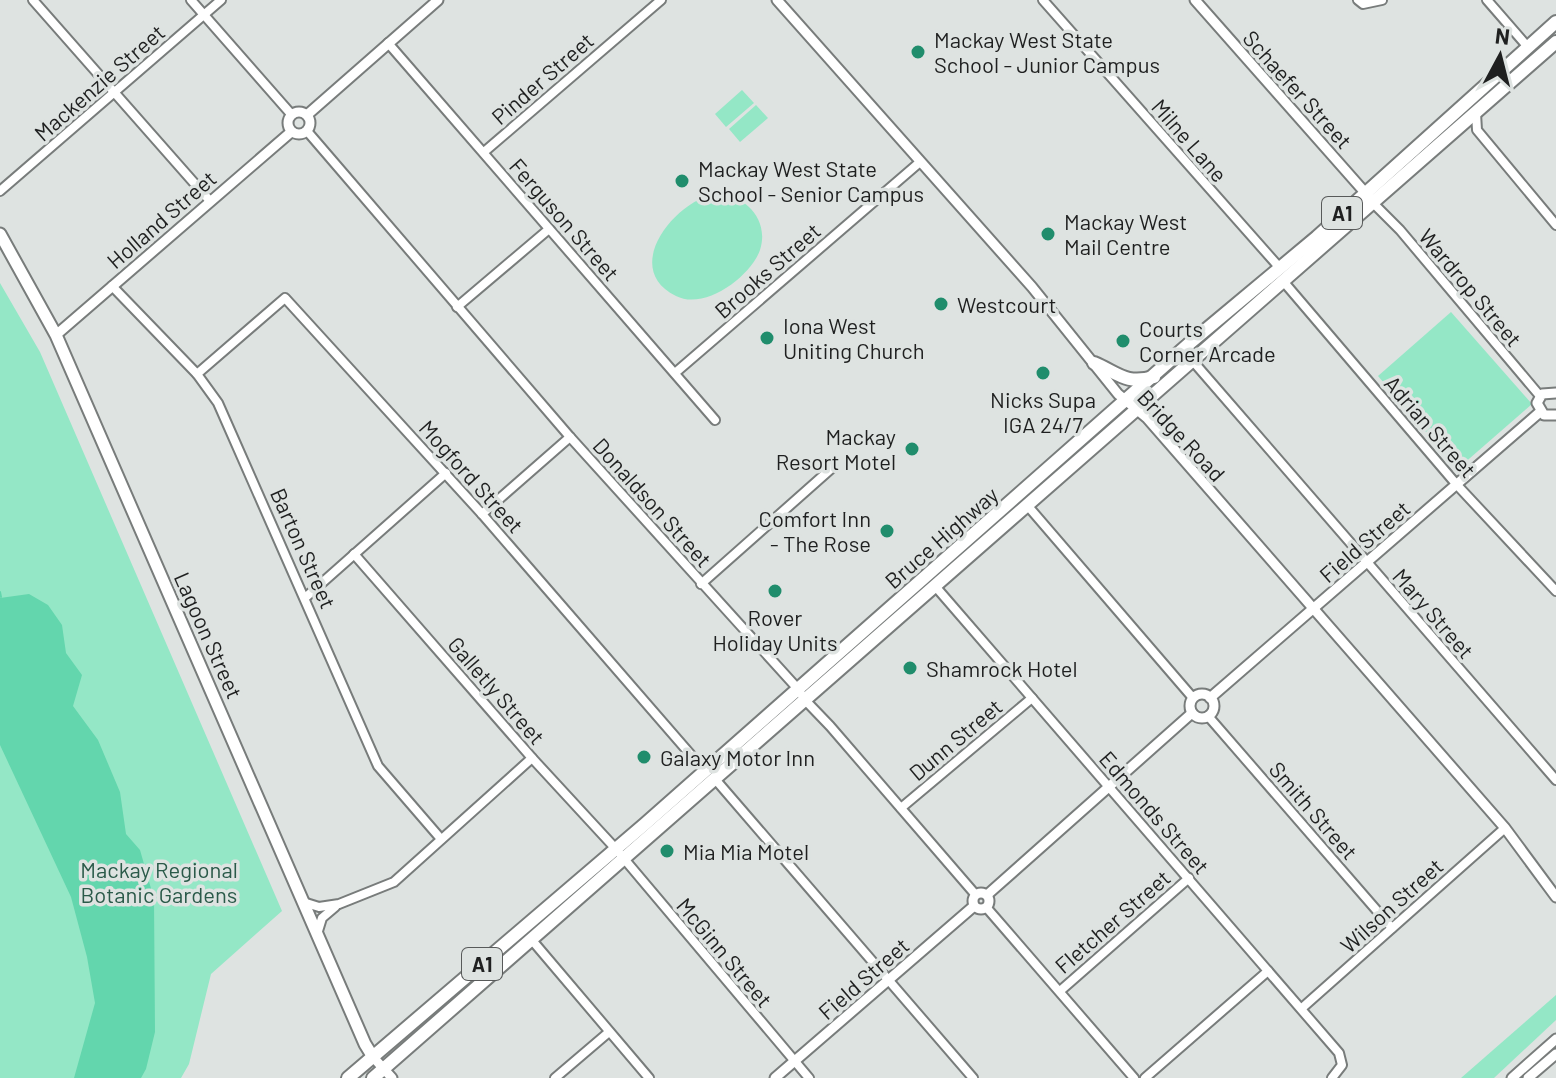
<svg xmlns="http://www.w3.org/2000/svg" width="1556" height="1078" viewBox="0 0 1556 1078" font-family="Barlow,sans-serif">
<rect width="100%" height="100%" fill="#dee3e1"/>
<!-- green -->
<g fill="#94e7c6">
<polygon points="742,90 754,103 726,127 715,114"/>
<polygon points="756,105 768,118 740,142 729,129"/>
<path d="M714,194C744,193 770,219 760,250C751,276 705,311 676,296C621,269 673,203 714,194Z"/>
<polygon points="0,283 40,352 282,911 211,974 189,1064 181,1078 0,1078"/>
<polygon points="1451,312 1532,404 1462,465 1454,465 1378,376"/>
<polygon points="1556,995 1556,1020 1494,1078 1461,1078"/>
</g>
<!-- water -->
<polygon fill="#63d6ad" points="29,594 48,605 62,625 66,653 82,675 73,706 98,740 120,792 126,834 140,850 154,899 155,1032 146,1069 141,1078 74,1078 95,1003 87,957 71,897 0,745 0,598"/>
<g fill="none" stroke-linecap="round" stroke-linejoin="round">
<!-- stream -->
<polyline stroke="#63d6ad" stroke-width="2" points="0,592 1,597"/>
<defs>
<g id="minor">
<polyline points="33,0 210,201"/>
<polyline points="191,0 291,114"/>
<polyline points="1043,0 1279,267"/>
<polyline points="1358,0 1363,4 1382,0"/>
<polyline points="1487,0 1527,46"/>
<polyline points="388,43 715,420"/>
<polyline points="1476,113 1477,130 1556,225"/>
<polyline points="307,131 570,437 798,689 805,700 830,726 975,894"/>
<polyline points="484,152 661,0"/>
<polyline points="0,191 221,0"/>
<polyline points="1373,203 1400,230 1540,396"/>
<polyline points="1283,281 1457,485 1556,591"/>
<polyline points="112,286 197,374 218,403 378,766 441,839"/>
<polyline points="457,307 549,229"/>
<polyline points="1191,359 1556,780"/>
<polyline points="675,373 920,162"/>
<polyline points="197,374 285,298 482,514 704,770"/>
<polyline points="1027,505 1193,698"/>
<polyline points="482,514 570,437"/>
<polyline points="354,554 532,758 615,848 809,1078"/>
<polyline points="701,584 833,467"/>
<polyline points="935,586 1339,1053 1342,1065 1332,1078"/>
<polyline points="306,597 446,473"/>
<polyline points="1208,716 1392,928"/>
<polyline points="715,779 973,1078"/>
<polyline points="901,808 1032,698"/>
<polyline points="303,902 319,907 339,904 394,882 532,758"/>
<polyline points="986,907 1134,1078"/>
<polyline points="318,931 322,918 335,907"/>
<polyline points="531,939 649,1078"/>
<polyline points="1060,991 1189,878"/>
<polyline points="1302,1008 1505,828"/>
<polyline points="555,1078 609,1032"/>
<polyline points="1145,1078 1268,971"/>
</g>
<g id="tertiary">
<polyline points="777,0 1032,287 1118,394 1147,418 1505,828 1556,897"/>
<polyline points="1195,0 1369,197"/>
<circle cx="299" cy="123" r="11"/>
<polyline points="307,115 438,0"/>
<polyline points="56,335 291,132"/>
<polyline points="1556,393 1542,394 1537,403 1544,415 1556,415"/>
<circle cx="1202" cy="706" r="12"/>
<polyline points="1210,698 1540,412"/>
<circle cx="981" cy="901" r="8"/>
<polyline points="987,895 1192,713"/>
<polyline points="373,1057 392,1078"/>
<polyline points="775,1078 974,906"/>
<polyline points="1512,1078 1556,1039"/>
<polyline points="1528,1078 1556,1054"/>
</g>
<polyline id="secondary" points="0,234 56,335 365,1044 373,1057"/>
<g id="trunk">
<path d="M1094,363C1118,373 1125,385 1154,377"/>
<polyline points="348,1078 645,824 1190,343 1317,237 1556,22"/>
<polyline points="373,1078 1556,42"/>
</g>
</defs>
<!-- minor casing -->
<use href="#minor" stroke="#787c7b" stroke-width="12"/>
<!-- tertiary casing -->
<use href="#tertiary" stroke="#787c7b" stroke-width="13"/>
<!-- secondary casing -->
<use href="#secondary" stroke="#787c7b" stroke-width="15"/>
<!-- trunk casing -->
<use href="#trunk" stroke="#787c7b" stroke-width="16"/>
<!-- minor -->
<use href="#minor" stroke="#fff" stroke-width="8"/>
<!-- tertiary -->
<use href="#tertiary" stroke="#fff" stroke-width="9"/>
<!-- secondary -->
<use href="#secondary" stroke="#fff" stroke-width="11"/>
<!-- trunk -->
<use href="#trunk" stroke="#fff" stroke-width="12"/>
</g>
<!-- markers -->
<g fill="#208d6c" stroke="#dee3e1" stroke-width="3">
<circle cx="918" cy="52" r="8"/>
<circle cx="682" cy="181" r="8"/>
<circle cx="1048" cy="234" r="8"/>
<circle cx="941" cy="304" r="8"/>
<circle cx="767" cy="338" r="8"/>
<circle cx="1123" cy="341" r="8"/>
<circle cx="1043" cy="373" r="8"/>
<circle cx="912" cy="449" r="8"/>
<circle cx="887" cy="531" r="8"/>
<circle cx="775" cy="591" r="8"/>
<circle cx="910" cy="668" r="8"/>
<circle cx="644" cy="757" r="8"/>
<circle cx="667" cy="851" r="8"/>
</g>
<g text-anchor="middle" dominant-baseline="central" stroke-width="7" stroke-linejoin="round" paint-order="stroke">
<!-- shield labels -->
<g fill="#dee3e1" stroke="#585a5a" stroke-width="2">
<rect x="1322" y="197" width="40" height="32" rx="6"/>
<rect x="462" y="948" width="40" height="32" rx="6"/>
</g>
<g font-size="20" font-weight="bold" fill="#1f2020">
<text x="1342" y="213">A1</text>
<text x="482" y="964">A1</text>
</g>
<!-- poi labels -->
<g font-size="22" fill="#1f2020" stroke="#dee3e1" text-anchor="start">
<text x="934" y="39">Mackay West State<tspan x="934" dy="25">School - Junior Campus</tspan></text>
<text x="698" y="168">Mackay West State<tspan x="698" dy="25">School - Senior Campus</tspan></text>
<text x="1064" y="221">Mackay West<tspan x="1064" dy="25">Mail Centre</tspan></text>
<text x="957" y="304">Westcourt</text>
<text x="783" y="325">Iona West<tspan x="783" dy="25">Uniting Church</tspan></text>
<text x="1139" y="328">Courts<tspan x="1139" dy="25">Corner Arcade</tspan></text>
<text x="1043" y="399" text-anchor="middle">Nicks Supa<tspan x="1043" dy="25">IGA 24/7</tspan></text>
<text x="896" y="436" text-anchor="end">Mackay<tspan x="896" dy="25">Resort Motel</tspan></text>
<text x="871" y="518" text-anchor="end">Comfort Inn<tspan x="871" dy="25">- The Rose</tspan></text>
<text x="775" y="617" text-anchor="middle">Rover<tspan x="775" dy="25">Holiday Units</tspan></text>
<text x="926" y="668">Shamrock Hotel</text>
<text x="660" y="757">Galaxy Motor Inn</text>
<text x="683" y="851">Mia Mia Motel</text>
</g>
<!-- street labels -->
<g font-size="22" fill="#1f2020" stroke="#dee3e1">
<text transform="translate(542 78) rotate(-41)">Pinder Street</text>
<text transform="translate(99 82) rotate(-41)">Mackenzie Street</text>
<text transform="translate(1298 89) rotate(48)">Schaefer Street</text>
<text transform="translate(1190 140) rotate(49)">Milne Lane</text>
<text transform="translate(161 219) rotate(-41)">Holland Street</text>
<text transform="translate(565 219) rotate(49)">Ferguson Street</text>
<text transform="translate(767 270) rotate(-41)">Brooks Street</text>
<text transform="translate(1471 287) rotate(50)">Wardrop Street</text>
<text transform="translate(1431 426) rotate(49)">Adrian Street</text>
<text transform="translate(1182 435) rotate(47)">Bridge Road</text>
<text transform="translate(472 476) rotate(48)">Mogford Street</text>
<text transform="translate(653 502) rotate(48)">Donaldson Street</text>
<text transform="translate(941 537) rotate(-41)">Bruce Highway</text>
<text transform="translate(1364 541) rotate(-41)">Field Street</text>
<text transform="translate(304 548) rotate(66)">Barton Street</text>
<text transform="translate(1434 613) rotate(49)">Mary Street</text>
<text transform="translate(209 635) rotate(66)">Lagoon Street</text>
<text transform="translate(497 690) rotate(49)">Galletly Street</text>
<text transform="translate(955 739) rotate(-40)">Dunn Street</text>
<text transform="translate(1314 810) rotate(49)">Smith Street</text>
<text transform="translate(1155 812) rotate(49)">Edmonds Street</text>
<text transform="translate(1391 905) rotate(-42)">Wilson Street</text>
<text transform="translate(1112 921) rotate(-41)">Fletcher Street</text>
<text transform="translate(725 952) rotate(50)">McGinn Street</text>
<text transform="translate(863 978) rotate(-41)">Field Street</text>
</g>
<!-- park labels -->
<g font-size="22" fill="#2a5a49" stroke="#dee3e1">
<text x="159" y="869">Mackay Regional<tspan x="159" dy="25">Botanic Gardens</tspan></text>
</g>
</g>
<!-- north arrow -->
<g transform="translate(1500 56) rotate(7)" stroke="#dee3e1" stroke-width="6" paint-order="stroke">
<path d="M0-6L14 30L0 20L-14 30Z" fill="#1f2020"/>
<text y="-12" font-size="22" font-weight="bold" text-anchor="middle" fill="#1f2020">N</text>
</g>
</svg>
